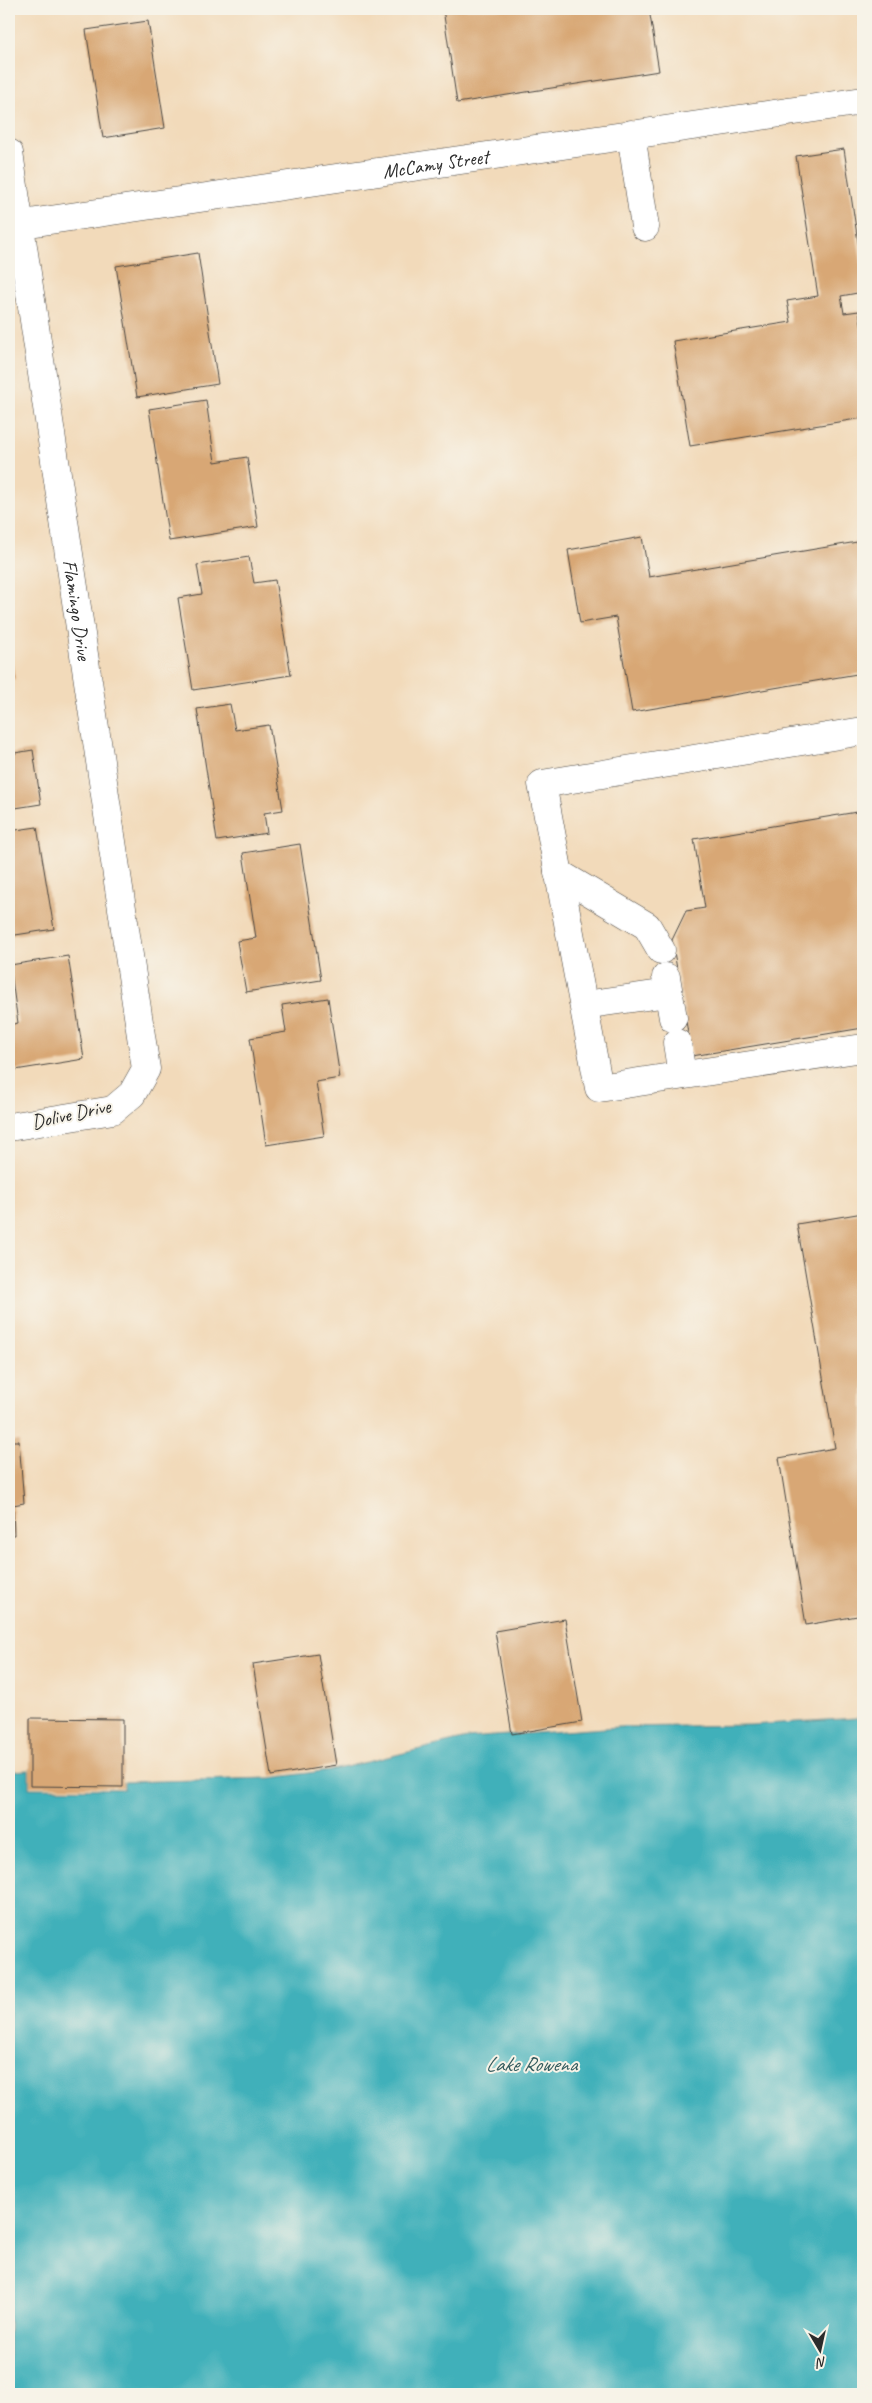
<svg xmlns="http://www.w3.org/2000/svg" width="872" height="2403" viewBox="0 0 872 2403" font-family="Caveat,sans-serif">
<rect width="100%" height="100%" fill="#f7f3e8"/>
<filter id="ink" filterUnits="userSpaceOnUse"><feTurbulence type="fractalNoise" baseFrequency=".02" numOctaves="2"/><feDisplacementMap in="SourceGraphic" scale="10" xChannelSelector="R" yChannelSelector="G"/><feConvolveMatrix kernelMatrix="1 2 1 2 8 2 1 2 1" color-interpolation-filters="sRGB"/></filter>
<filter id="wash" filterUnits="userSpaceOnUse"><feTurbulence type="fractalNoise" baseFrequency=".0096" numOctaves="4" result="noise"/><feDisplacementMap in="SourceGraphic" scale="20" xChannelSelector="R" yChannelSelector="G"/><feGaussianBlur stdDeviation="1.12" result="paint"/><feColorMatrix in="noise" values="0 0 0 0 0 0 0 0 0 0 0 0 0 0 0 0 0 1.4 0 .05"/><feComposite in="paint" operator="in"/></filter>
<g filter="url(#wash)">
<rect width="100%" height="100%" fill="#f2daba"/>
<!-- water -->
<polygon fill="#40b0ba" stroke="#366e72" points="856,1718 863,1719 863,2394 9,2394 9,1771 29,1770 29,1788 124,1789 124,1782 271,1778 337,1769 467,1738 619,1727 751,1725"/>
<g id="blocks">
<!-- building -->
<g fill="#d8a774">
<polygon points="443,9 649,9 659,71 457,103"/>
<polygon points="148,21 165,128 103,138 86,30"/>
<polygon points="844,149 863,275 863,292 841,296 844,313 859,311 863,336 863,418 690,446 673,341 791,322 787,301 818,296 796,156"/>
<polygon points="198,253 218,384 137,397 116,266"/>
<polygon points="206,400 215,462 247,457 258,527 169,541 149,409"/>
<polygon points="642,537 649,577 863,541 863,673 632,712 616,617 580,623 568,550"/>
<polygon points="249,557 254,583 275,580 291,675 193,690 178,598 202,594 197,565"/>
<polygon points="9,643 15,679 9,680"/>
<polygon points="230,704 235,730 269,725 283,810 264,813 267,833 217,841 197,709"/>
<polygon points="33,750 41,804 9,809 9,754"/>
<polygon points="863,811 863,1028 692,1056 672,940 686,911 705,908 694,839"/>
<polygon points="37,827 54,929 9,936 9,831"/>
<polygon points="300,844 321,980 246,992 237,941 256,938 243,853"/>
<polygon points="68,956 84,1059 9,1071 9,1025 18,1023 10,965"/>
<polygon points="328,998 340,1078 316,1082 324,1136 266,1145 250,1038 286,1032 282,1005"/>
<polygon points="863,1213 863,1615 806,1625 779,1458 835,1448 797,1224"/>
<polygon points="9,1441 19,1441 24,1503 13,1505 14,1535 9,1535"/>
<polygon points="565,1619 582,1722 512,1734 495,1631"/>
<polygon points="318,1654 336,1765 271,1776 253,1664"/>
<polygon points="30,1718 123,1719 123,1787 30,1786"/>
</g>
</g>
</g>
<g filter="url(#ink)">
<use href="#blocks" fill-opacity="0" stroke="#494540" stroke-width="1"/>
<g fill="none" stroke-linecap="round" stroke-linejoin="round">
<defs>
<g id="minor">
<polyline points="631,134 645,227"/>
<path id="s1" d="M9,153L146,1069L132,1094L113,1110L9,1127"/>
<path id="s2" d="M9,226L863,101"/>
<polyline points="863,731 542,784 599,1088 863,1048"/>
<polyline points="558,873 647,926 661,950"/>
<polyline points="666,977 673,1018"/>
<polyline points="584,1005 668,993"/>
<polyline points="677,1043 682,1075"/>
</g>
</defs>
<!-- minor casing -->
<use href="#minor" stroke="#494540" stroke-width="29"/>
<!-- minor -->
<use href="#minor" stroke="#fff" stroke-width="28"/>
</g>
</g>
<g text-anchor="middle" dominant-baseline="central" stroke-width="4" stroke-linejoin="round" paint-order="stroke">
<!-- street labels -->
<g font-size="20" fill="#2b2b2b" stroke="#f7f3e8">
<text stroke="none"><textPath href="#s2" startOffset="431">McCamy Street</textPath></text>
<text stroke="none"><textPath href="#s1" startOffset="462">Flamingo Drive</textPath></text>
<text transform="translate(71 1114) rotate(-12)">Dolive Drive</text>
</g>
<!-- water labels -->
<g font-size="21" font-style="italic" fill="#325a5d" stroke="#f7f3e8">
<text x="531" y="2064">Lake Rowena</text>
</g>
</g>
<!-- margin -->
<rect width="872" height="2403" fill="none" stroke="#f7f3e8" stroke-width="30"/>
<!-- north arrow -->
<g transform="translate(820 2350) rotate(171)" stroke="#f7f3e8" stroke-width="4" paint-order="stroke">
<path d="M0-4L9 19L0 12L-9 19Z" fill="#2b2b2b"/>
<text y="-8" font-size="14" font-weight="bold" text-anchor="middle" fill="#2b2b2b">N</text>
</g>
</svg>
